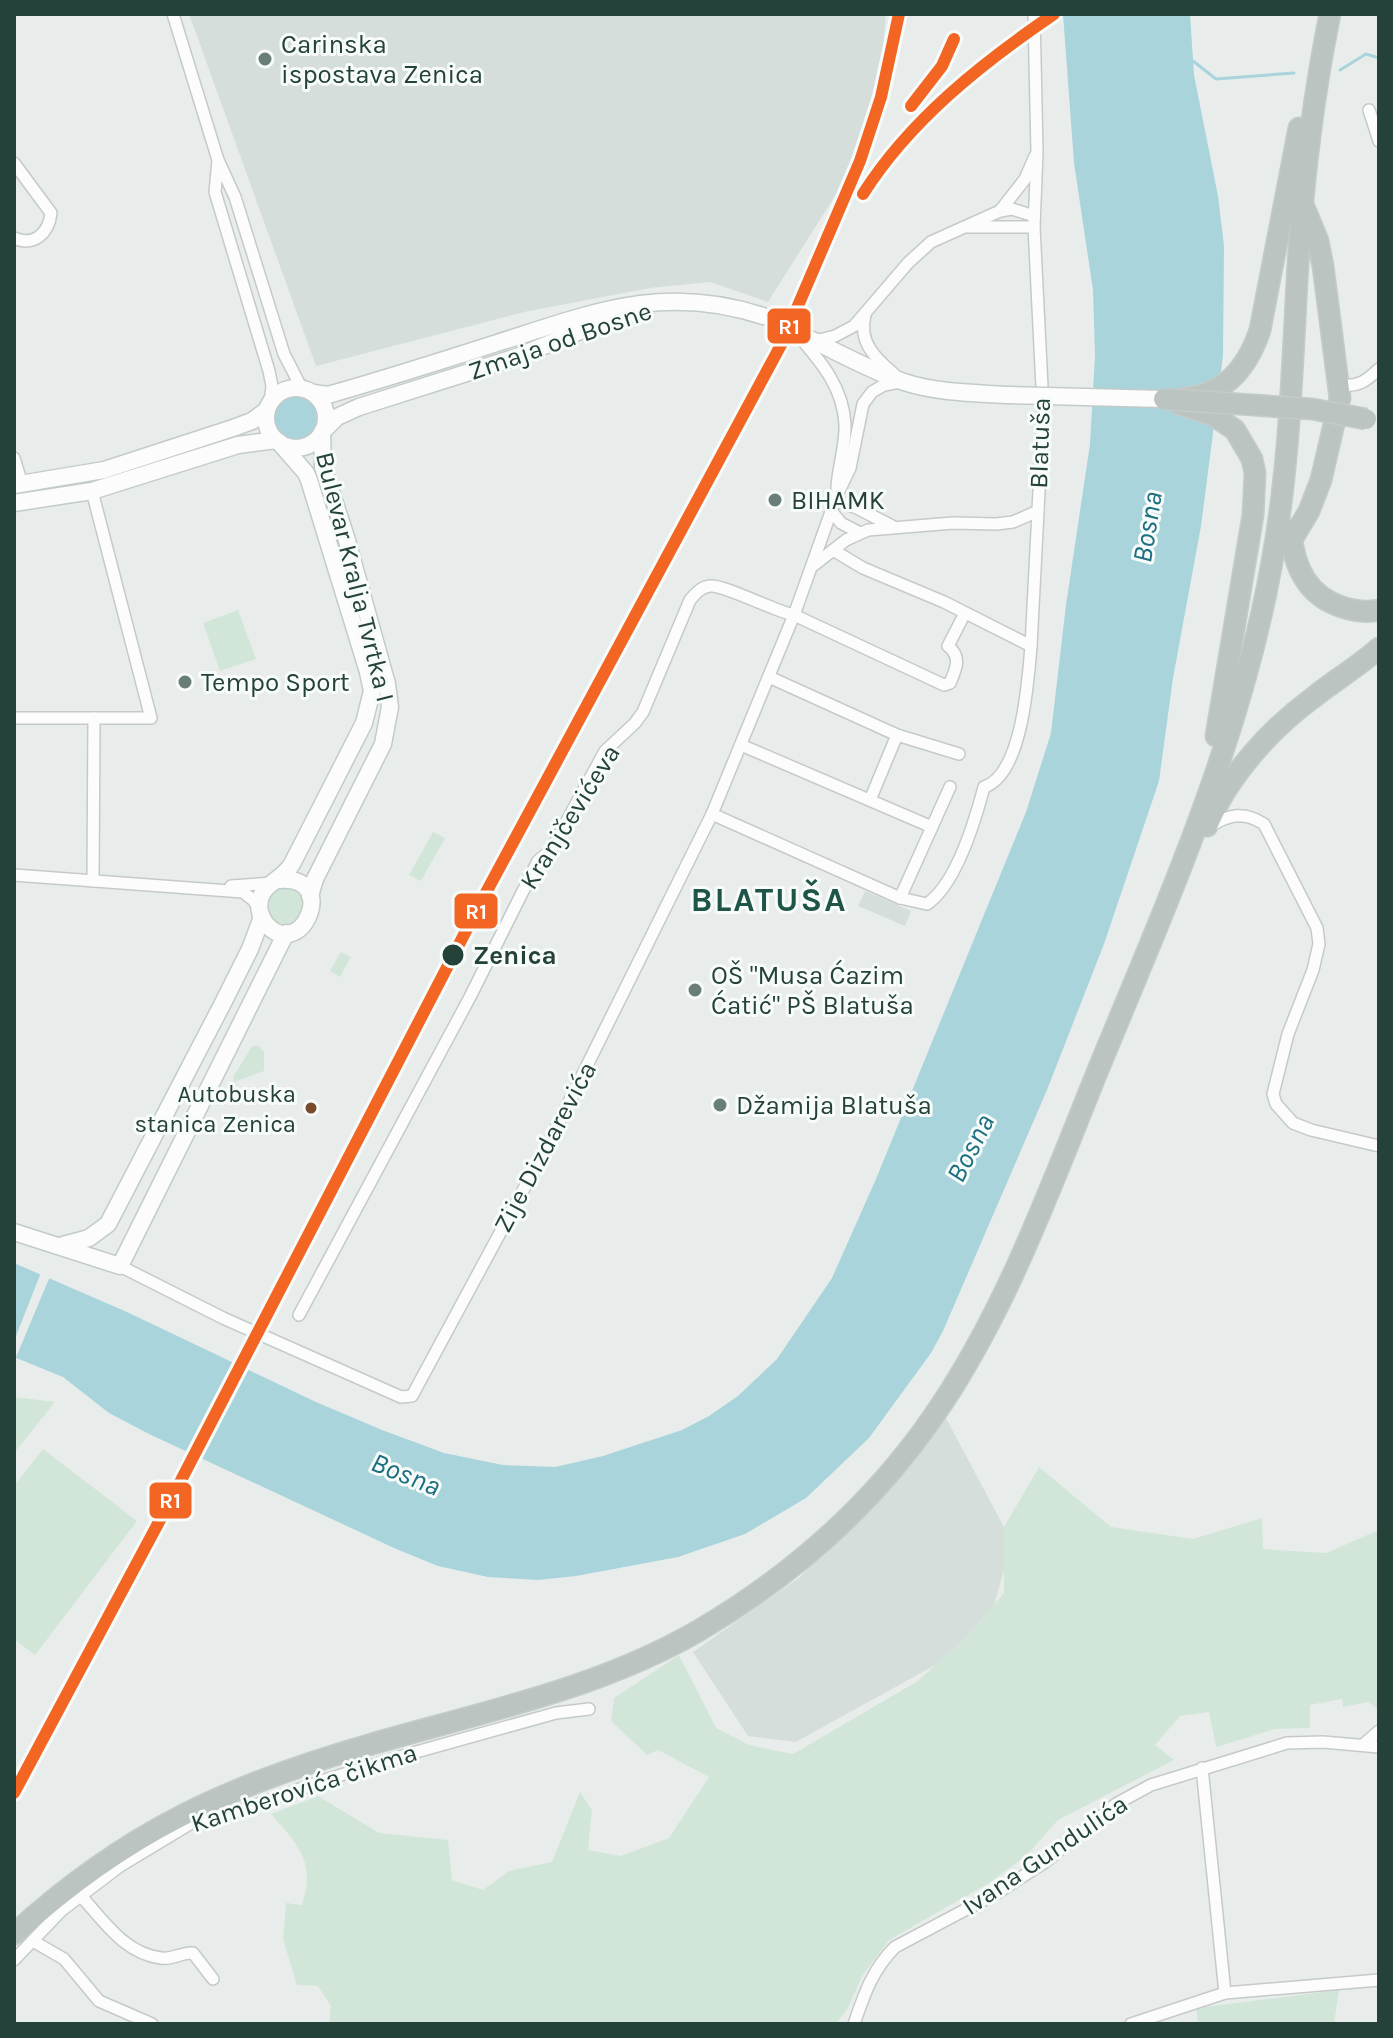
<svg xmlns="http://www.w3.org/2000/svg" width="1393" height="2038" viewBox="0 0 1393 2038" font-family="Karla,sans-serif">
<rect width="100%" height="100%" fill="#e8edeb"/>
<!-- built -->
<g fill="#d6dedb">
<polygon points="189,14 886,14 879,92 855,164 768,302 710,282 650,288 524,312 316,366"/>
<polygon points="865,891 911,911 905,926 858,906"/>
<polygon points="946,1418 1012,1542 994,1605 948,1658 796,1742 748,1736 693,1652 800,1577"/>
</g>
<!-- green -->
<g fill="#d1e6d8">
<polygon points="238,610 256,659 220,671 203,623"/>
<polygon points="433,832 445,838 421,881 409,875"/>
<circle cx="286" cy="906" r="18"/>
<polygon points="341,952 351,957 340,977 330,971"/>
<polygon points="252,1046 259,1046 264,1052 264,1071 234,1082 233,1077"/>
<polygon points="14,1397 55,1402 14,1453"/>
<polygon points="43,1449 137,1521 35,1655 14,1639 14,1486"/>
<path d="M1039,1467L1111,1527L1193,1539L1262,1518L1263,1549L1326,1553L1379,1530V1710L1368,1702L1343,1707L1342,1699L1310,1705V1728L1275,1729L1216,1747L1209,1712L1180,1716L1155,1745L1174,1760L1058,1820L1026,1856L989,1883L889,1940L862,1976L848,2008L836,2024H329L331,2006L318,1986L297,1985L283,1939L286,1903L302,1905C316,1861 298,1845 271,1814L318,1796L379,1833L448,1840L452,1880L483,1890L509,1871L552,1862L580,1792L592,1810L588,1850L621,1856L669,1838L709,1777L658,1750L647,1755L611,1721L614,1698L679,1655L716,1728L749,1745L793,1754L918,1681L967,1636L1004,1593V1527Z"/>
<polygon points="1339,1990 1334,2024 1198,2024 1196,2008"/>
</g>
<!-- water -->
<g fill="#a9d4db">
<polygon points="1063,14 1190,14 1194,75 1218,196 1224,246 1223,356 1201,526 1173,678 1159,781 1104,944 1047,1090 943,1331 931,1353 869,1438 806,1498 745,1534 678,1557 576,1576 538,1580 488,1577 438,1566 394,1548 149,1434 109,1413 63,1377 14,1357 14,1263 127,1312 316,1402 382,1430 444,1453 503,1465 555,1467 603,1456 682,1430 709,1416 738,1396 777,1359 832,1278 876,1179 1026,812 1051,733 1066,605 1090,444 1095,356 1093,290 1074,163"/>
<circle cx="295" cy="418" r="22"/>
</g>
<!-- pier -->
<g fill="#e8edeb">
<polygon points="42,1270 51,1274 14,1362 14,1341"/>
<polygon points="238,1359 245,1363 196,1459 188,1456"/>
</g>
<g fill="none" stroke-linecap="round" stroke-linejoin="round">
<!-- stream -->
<g stroke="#a9d4db" stroke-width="3">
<polyline points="1193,61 1216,79 1294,73"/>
<polyline points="1340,70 1366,54 1379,58"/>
</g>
<!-- secondary-tunnel -->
<polyline stroke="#c1cbc8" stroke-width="16" stroke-dasharray="16 8" stroke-linecap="butt" points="763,316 795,332"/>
<defs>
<g id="street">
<polyline points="173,14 218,160 235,197 284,354 302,389"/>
<polyline points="1369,110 1379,141"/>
<polyline points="218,161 215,192 269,371 272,386 270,403"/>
<path d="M14,163L51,213C49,233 34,247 14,238"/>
<polyline points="1000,211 1025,179 1035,156"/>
<polyline points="968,227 1034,227"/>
<path d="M865,315C858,342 875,358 894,374"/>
<path d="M798,335C821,362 843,387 845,424C846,445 838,467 837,488"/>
<polyline points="815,341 835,336 854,326 908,263 931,242 1000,211 1012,209 1034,216"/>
<path d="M1340,385C1359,387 1366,381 1379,369"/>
<polyline points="14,458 22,484"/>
<polyline points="835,500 857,508 892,526"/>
<polyline points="832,512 841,523 860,533"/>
<polyline points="833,550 863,568 944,602 1031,646 1038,511"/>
<polyline points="814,565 846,540 868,530 953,523 996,524 1013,522 1038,511 1043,407 1034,227 1037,152 1034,14"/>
<polyline points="769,677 897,735 959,754"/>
<polyline points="14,718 151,718 92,491"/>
<polyline points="741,745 932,827"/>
<polyline points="870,800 897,735"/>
<path d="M712,814L900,898L927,904C956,884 975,821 984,787C1022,775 1028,682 1031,646"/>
<path d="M1209,827C1229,814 1244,811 1264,824L1317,928L1319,944L1313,970L1288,1034L1273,1094L1276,1104L1293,1123L1311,1130L1379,1146"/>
<polyline points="14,875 243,892 253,900 259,908"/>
<polyline points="93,881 94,718"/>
<polyline points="231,886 273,883"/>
<polyline points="900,898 950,787"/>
<polyline points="120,1266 223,1318 401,1397 412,1396 548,1144 712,814 794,615 837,495 850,468 863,404 872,392 884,385 900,382"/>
<path d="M299,1315L470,997L538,861L551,850L605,751L635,723L643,712L690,600C696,593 701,587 710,586C723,584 774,611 794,615L944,685L950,683C956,669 962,657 948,646L965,613"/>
<polyline points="1363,1745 1379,1731"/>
<polyline points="1202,1768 1225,1993"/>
<path d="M81,1896C104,1921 125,1954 161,1958C172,1960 182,1952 193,1953L213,1979"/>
<polyline points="33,1941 64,1959 99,2001 152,2024"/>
<polyline points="14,1960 62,1910 120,1866 193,1822 242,1810 325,1780 409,1754 556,1713 589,1709"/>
<path d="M854,2024C864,1995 872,1970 895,1947L997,1893L1045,1862L1116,1804L1151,1785L1287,1743L1323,1742L1379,1747"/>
<polyline points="1131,2024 1225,1993 1379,1980"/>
</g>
<g id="secondary">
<path d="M795,332C831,348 866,369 904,382C938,393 974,393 1009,395"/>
<circle cx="296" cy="418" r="30"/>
<path d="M313,393L328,395C384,379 441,361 497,343C592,313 663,283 763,316"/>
<polyline points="323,431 337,417 359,407 517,357 597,324 638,312"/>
<path d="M279,442L306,473L309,480L368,672L372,691L364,723L292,864C284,878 267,883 262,894C257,904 259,916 266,924C301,964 341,874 279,880"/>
<polyline points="14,485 104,470 233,428 252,421 267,410"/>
<polyline points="14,503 92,491 238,445 276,440"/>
<polyline points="310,896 315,879 383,744 390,707 387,684 346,537 323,467 322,432"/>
<polyline points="14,1232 120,1266 286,933"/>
<polyline points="63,1245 89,1238 108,1224 224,1001 250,949 262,917"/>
</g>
<g id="highway">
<path d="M1184,398C1225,396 1248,366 1260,330L1299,128"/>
<polyline points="1179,404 1213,415 1235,430 1252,459 1255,473 1253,515 1216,736"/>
<path d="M1291,530C1293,566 1307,596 1342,607C1354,611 1366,613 1379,610"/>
<polyline points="1291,541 1309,511 1321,480 1340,398 1323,266 1318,241 1304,207"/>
<path d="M1207,826C1228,776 1270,729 1314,697C1335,680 1359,666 1379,648"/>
<path d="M14,1934C125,1832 229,1785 372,1744C482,1712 598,1689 698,1631C790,1577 872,1505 933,1417C1006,1312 1050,1188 1098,1070C1166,905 1241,738 1272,562C1289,469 1292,375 1297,281C1302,191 1312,102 1330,14"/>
</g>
</defs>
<!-- street casing -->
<use href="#street" stroke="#c5cac8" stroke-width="14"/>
<!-- secondary casing -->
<use href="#secondary" stroke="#c3cbc8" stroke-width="19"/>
<!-- highway casing -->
<use href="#highway" stroke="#c3ccc9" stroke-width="23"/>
<!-- street -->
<use href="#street" stroke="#fcfcfc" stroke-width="11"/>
<!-- secondary -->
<use href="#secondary" stroke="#fcfcfc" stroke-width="16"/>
<!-- highway -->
<use href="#highway" stroke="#bcc4c2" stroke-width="20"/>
<defs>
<polyline id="secondary-bridge" points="1009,395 1164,399"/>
<polyline id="highway-bridge" points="1164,399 1312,409 1366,419"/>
</defs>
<!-- secondary-bridge casing -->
<use href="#secondary-bridge" stroke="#c3cbc8" stroke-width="19" stroke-linecap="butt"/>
<!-- highway-bridge casing -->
<use href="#highway-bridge" stroke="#c3ccc9" stroke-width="23" stroke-linecap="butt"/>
<!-- secondary-bridge -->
<use href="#secondary-bridge" stroke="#fcfcfc" stroke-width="16"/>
<!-- highway-bridge -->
<use href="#highway-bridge" stroke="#bcc4c2" stroke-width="20"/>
<defs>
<g id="rail-1">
<polyline points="911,106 942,66 954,39"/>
<path d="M863,194C910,120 982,63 1054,14"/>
<polyline points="14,1793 176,1490 482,900 782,343 860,161 881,97 899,14"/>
</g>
</defs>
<!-- rail-1 casing -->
<use href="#rail-1" stroke="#f7fbf9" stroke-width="18"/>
<!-- rail-1 -->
<use href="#rail-1" stroke="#f26522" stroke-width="12"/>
</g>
<!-- markers -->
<g fill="#697e78" stroke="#f7fbf9" stroke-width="3">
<circle cx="265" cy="59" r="8"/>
<circle cx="775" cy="500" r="8"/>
<circle cx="185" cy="682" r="8"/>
<circle cx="695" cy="990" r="8"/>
<circle cx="720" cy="1105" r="8"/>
</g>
<circle fill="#24423a" stroke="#f7fbf9" stroke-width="3" cx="453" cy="955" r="12"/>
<circle fill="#7a4b2a" stroke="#f7fbf9" stroke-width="3" cx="311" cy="1108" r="7"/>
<g text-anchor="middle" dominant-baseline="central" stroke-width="6" stroke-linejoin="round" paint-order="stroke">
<!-- bus labels -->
<g font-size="24" fill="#24423a" stroke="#f7fbf9" text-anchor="end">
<text x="296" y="1094">Autobuska<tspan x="296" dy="30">stanica Zenica</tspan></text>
</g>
<!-- poi labels -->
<g font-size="26" fill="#24423a" stroke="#f7fbf9" text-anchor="start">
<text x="281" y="44">Carinska<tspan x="281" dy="30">ispostava Zenica</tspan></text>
<text x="791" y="500">BIHAMK</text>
<text x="201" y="682">Tempo Sport</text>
<text x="711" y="975">OŠ "Musa Ćazim<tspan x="711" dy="30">Ćatić" PŠ Blatuša</tspan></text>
<text x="736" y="1105">Džamija Blatuša</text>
</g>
<!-- street labels -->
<g font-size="26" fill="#24423a" stroke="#f7fbf9">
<text transform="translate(560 341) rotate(-19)">Zmaja od Bosne</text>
<text transform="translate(1040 443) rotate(-88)">Blatuša</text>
<text transform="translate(355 577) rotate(76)">Bulevar Kralja Tvrtka I</text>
<text transform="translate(570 817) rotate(-58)">Kranjčevićeva</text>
<text transform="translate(545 1147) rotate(-62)">Zije Dizdarevića</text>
<text transform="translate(304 1788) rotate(-18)">Kamberovića čikma</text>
<text transform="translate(1045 1855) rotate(-34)">Ivana Gundulića</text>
</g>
<!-- stop labels -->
<g font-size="26" font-weight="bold" fill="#24423a" stroke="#f7fbf9" text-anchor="start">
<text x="473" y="955">Zenica</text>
</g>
<!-- water labels -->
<g font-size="28" font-style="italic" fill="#1c6f80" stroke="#f7fbf9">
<text transform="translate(1147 527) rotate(-81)">Bosna</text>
<text transform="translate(970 1148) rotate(-63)">Bosna</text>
<text transform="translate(406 1474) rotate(22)">Bosna</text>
</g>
<!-- district labels -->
<g font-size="34" font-weight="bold" letter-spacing="2" fill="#1f5548" stroke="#f7fbf9">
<text x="769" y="900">BLATUŠA</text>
</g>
</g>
<g stroke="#f7fbf9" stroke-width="3">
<rect x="766" y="307" width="46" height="38" rx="8" fill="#f26522"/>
<rect x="453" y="892" width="46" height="38" rx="8" fill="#f26522"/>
<rect x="148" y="1481" width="45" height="39" rx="8" fill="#f26522"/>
</g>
<g font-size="22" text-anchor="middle" font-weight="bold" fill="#fff">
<text x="789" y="334">R1</text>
<text x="476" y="919">R1</text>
<text x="170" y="1508">R1</text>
</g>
<!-- border -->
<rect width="1393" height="2038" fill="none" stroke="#24423a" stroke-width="32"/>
</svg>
